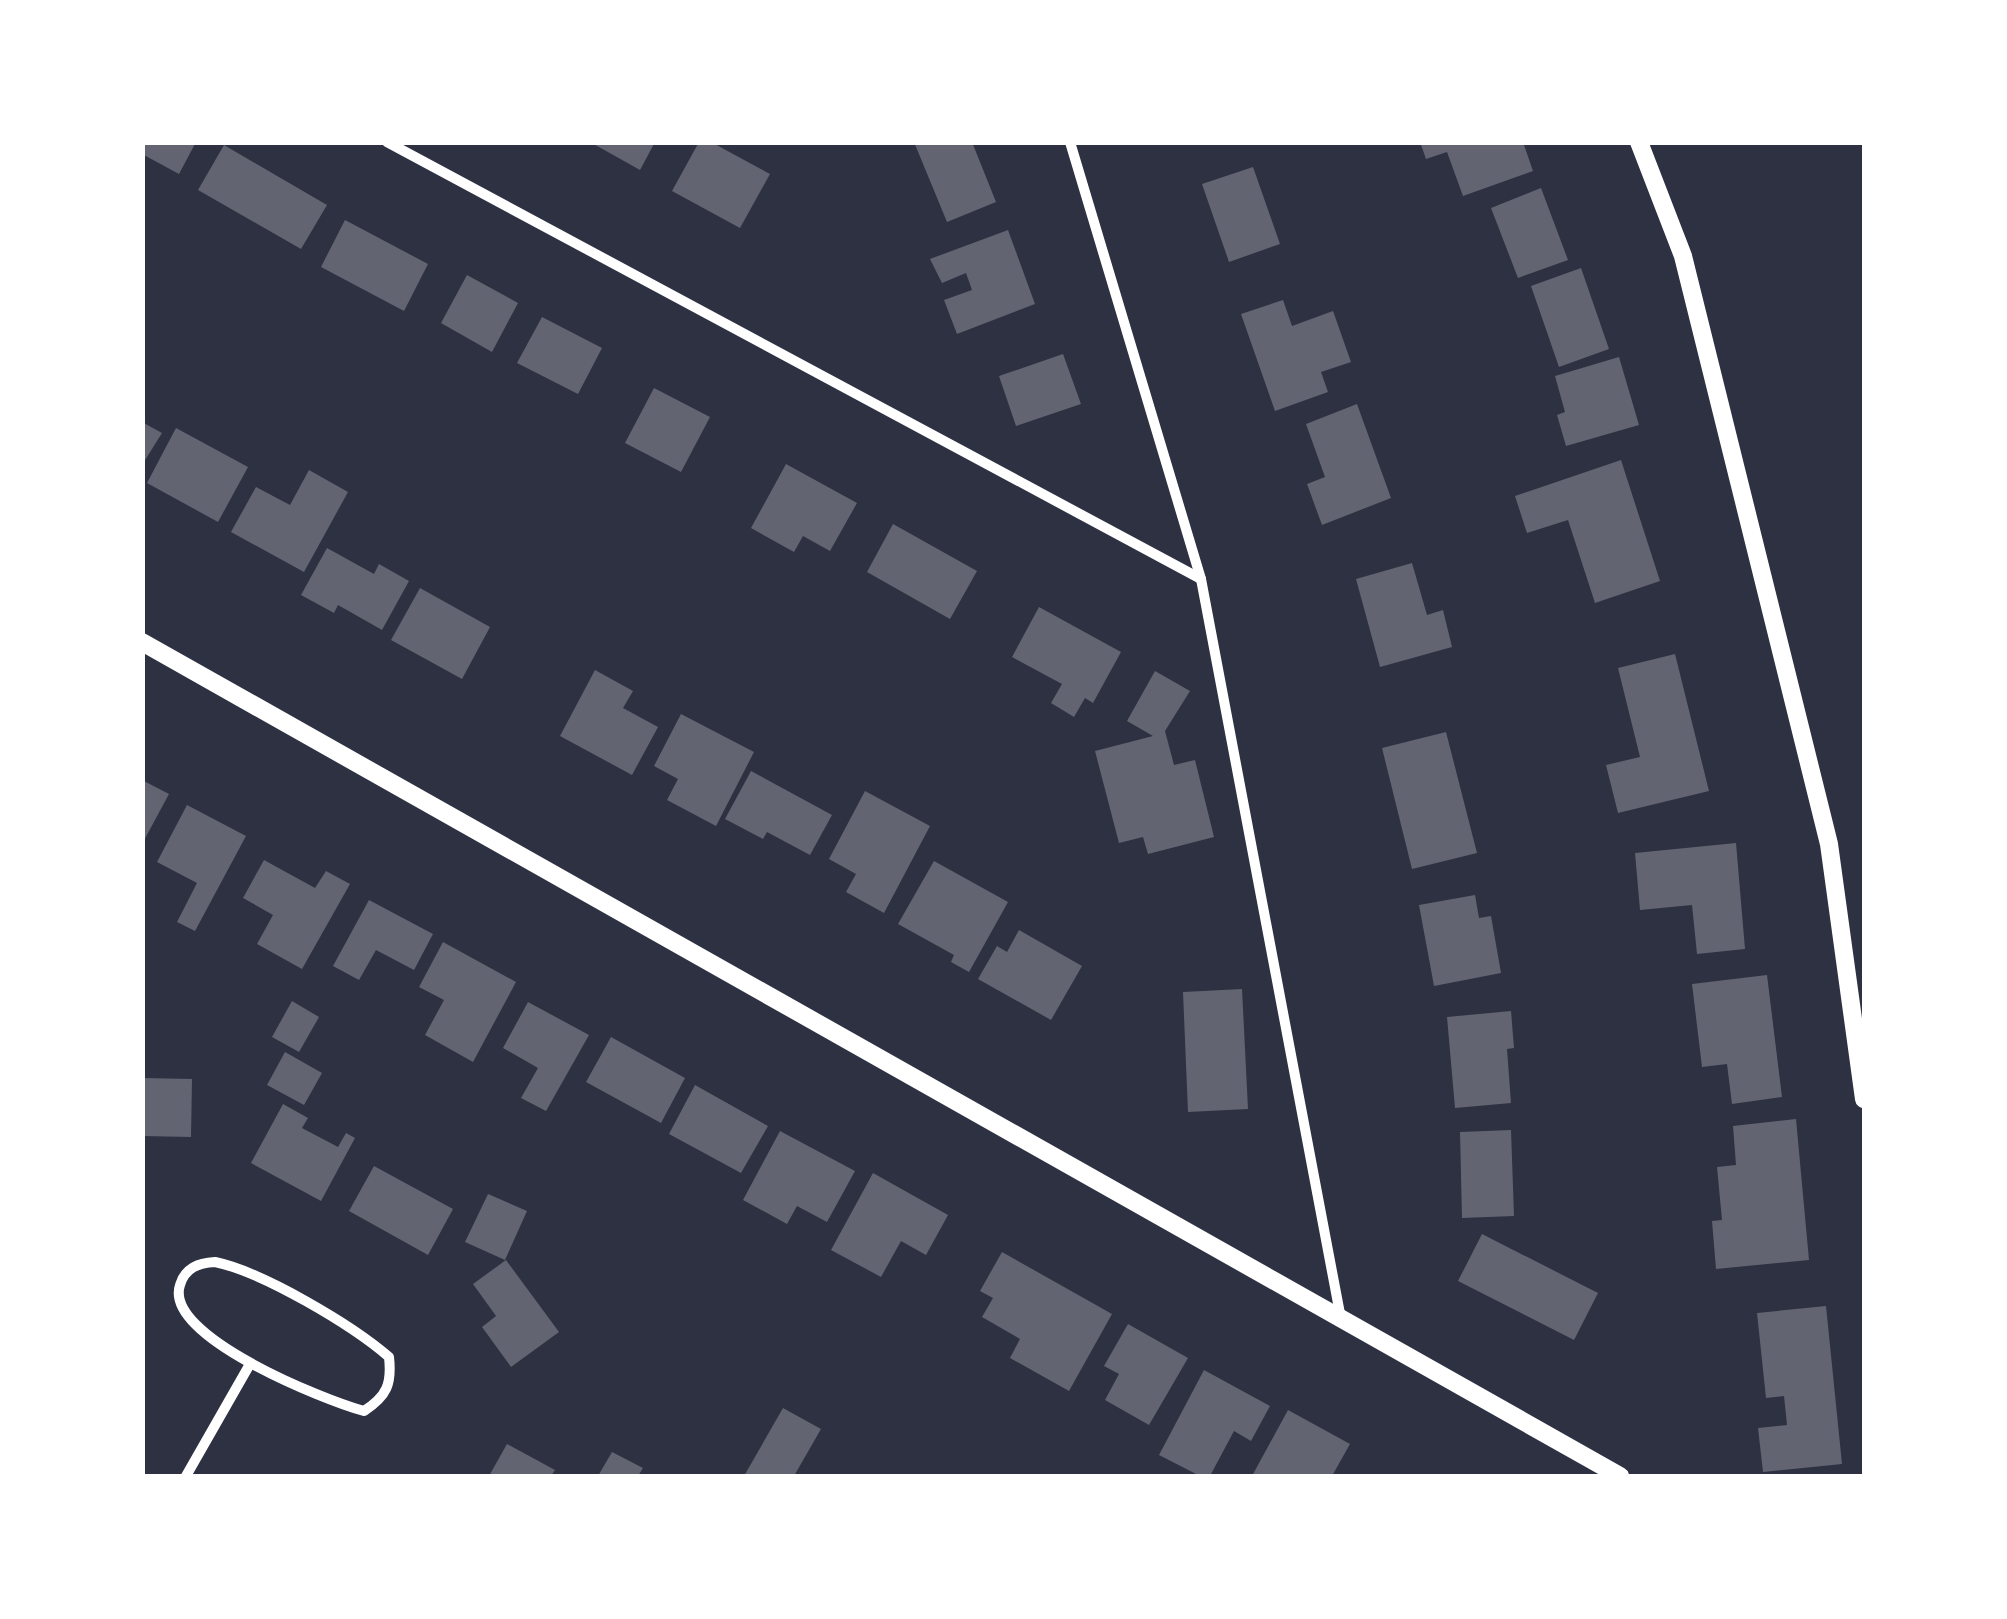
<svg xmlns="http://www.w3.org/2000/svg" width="2007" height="1619" viewBox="0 0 2007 1619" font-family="Literata,serif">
<rect width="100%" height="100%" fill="#2d3142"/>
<!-- building -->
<g fill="#626471">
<polygon points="142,142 196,142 179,174 142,154"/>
<polygon points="590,142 655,142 640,170"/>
<polygon points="699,142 711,142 770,174 740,228 672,191"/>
<polygon points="914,142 972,142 996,202 947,222"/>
<polygon points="1420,142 1523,142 1533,171 1463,196 1447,152 1426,159"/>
<polygon points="224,145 327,205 301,249 198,190"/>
<polygon points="1253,167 1280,244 1229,262 1202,184"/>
<polygon points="1541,188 1568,260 1518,278 1491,208"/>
<polygon points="345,220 428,264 404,311 321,267"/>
<polygon points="1008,230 1035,304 957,334 944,300 972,290 966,273 942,283 930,259"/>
<polygon points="1581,268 1609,349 1559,367 1531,286"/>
<polygon points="467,275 518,303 492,352 441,323"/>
<polygon points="1283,300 1292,326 1333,311 1351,362 1321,372 1328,392 1275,411 1241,314"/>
<polygon points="542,317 602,348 578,394 517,363"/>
<polygon points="1063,354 1081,404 1016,426 999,376"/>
<polygon points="1619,357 1639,425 1566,446 1557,415 1565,412 1555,376"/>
<polygon points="654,388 710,417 681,472 625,443"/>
<polygon points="1357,404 1391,498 1322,525 1307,484 1325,477 1306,424"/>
<polygon points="142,422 162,433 142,465"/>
<polygon points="176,428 248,467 218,522 147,483"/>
<polygon points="1621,460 1660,581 1595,603 1568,520 1527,533 1515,496"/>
<polygon points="786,464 857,503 830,551 803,536 794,552 751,528"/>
<polygon points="309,470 348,492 304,572 231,532 256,487 290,505"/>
<polygon points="893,524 977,571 950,619 867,572"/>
<polygon points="327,548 374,574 379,564 409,581 382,630 338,605 334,613 301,595"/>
<polygon points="1412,563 1427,615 1443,610 1452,647 1380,667 1356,579"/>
<polygon points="420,588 490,627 462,679 391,640"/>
<polygon points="1039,607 1121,652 1093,703 1085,698 1074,717 1051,703 1062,684 1012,657"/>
<polygon points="1675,654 1709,791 1618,813 1606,765 1640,757 1618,668"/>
<polygon points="595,670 633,691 623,708 658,727 632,775 560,736"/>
<polygon points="1155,671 1190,691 1165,731 1174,765 1195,760 1214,837 1148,854 1143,837 1119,843 1095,751 1153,736 1127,721"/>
<polygon points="681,714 754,752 716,826 667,800 678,779 654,766"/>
<polygon points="1446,732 1477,853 1412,869 1382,748"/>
<polygon points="751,771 832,815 810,855 767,832 763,839 725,819"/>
<polygon points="142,780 169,794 142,844"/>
<polygon points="865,791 930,826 884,913 846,892 856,874 829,859"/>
<polygon points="187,805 246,836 195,931 177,922 197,883 157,862"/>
<polygon points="1736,843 1745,949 1697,954 1692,905 1640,910 1635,853"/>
<polygon points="264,860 315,888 326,871 350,884 302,969 257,944 273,915 243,898"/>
<polygon points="934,861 1008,902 969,972 951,962 954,955 898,924"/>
<polygon points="1475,895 1479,918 1491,916 1501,973 1434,986 1419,905"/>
<polygon points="369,900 433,934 414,970 376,950 359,980 333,966"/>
<polygon points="1019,930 1082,966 1051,1020 978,979 997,946 1007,952"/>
<polygon points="443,942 516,982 473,1062 425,1035 444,1000 419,987"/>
<polygon points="1767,975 1782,1097 1732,1104 1727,1064 1702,1067 1692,984"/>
<polygon points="1242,989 1248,1109 1188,1112 1183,992"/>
<polygon points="292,1001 319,1017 299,1052 272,1037"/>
<polygon points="528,1002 589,1035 546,1111 521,1098 538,1068 503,1048"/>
<polygon points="1511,1011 1514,1048 1507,1049 1511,1103 1455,1108 1447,1017"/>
<polygon points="611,1037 685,1078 661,1123 586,1082"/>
<polygon points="285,1052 322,1073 304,1105 267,1085"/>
<polygon points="142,1078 192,1079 191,1137 142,1136"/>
<polygon points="695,1085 768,1126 741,1173 669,1134"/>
<polygon points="283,1104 308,1118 302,1128 338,1147 346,1133 355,1138 321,1201 251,1163"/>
<polygon points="1796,1119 1809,1260 1716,1269 1712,1221 1722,1220 1717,1167 1736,1165 1733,1126"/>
<polygon points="1511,1130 1514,1216 1462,1218 1460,1132"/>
<polygon points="780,1131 855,1171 827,1222 797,1206 787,1224 743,1200"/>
<polygon points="374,1166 453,1209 428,1255 349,1211"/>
<polygon points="873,1173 948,1215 926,1255 901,1241 881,1277 831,1250"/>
<polygon points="488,1194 527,1211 505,1260 465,1242"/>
<polygon points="1482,1234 1598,1293 1574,1340 1458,1281"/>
<polygon points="1002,1252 1112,1314 1069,1391 1010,1358 1020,1339 982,1317 993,1298 980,1291"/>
<polygon points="506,1260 559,1332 511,1367 482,1327 496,1316 473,1284"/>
<polygon points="1826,1306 1842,1464 1763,1472 1758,1428 1787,1425 1784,1396 1766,1398 1757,1313"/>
<polygon points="1128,1324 1188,1358 1149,1425 1105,1400 1119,1374 1104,1366"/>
<polygon points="1204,1370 1270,1406 1251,1441 1234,1431 1210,1476 1200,1476 1159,1455"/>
<polygon points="783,1408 821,1429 794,1476 744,1476"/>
<polygon points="1288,1410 1350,1444 1332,1476 1252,1476"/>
<polygon points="507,1444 555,1470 551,1476 489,1476"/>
<polygon points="612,1452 643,1468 638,1476 598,1476"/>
</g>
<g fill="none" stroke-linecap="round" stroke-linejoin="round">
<!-- minor -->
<g stroke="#fff" stroke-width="10">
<polyline points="387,142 1201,579"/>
<polyline points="1070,142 1201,579 1341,1319"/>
<path d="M215,1262C263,1272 352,1325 389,1357C392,1384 387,1396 364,1411C324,1400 163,1336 180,1285C185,1268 198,1263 215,1262Z"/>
<polyline points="186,1476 250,1364"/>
</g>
<!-- tertiary -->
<g stroke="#fff" stroke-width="18">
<polyline points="1639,142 1683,256 1829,844 1864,1099"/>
<polyline points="142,642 1620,1476"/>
</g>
</g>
<!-- border -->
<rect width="2007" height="1619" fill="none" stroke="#ffffff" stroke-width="290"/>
</svg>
